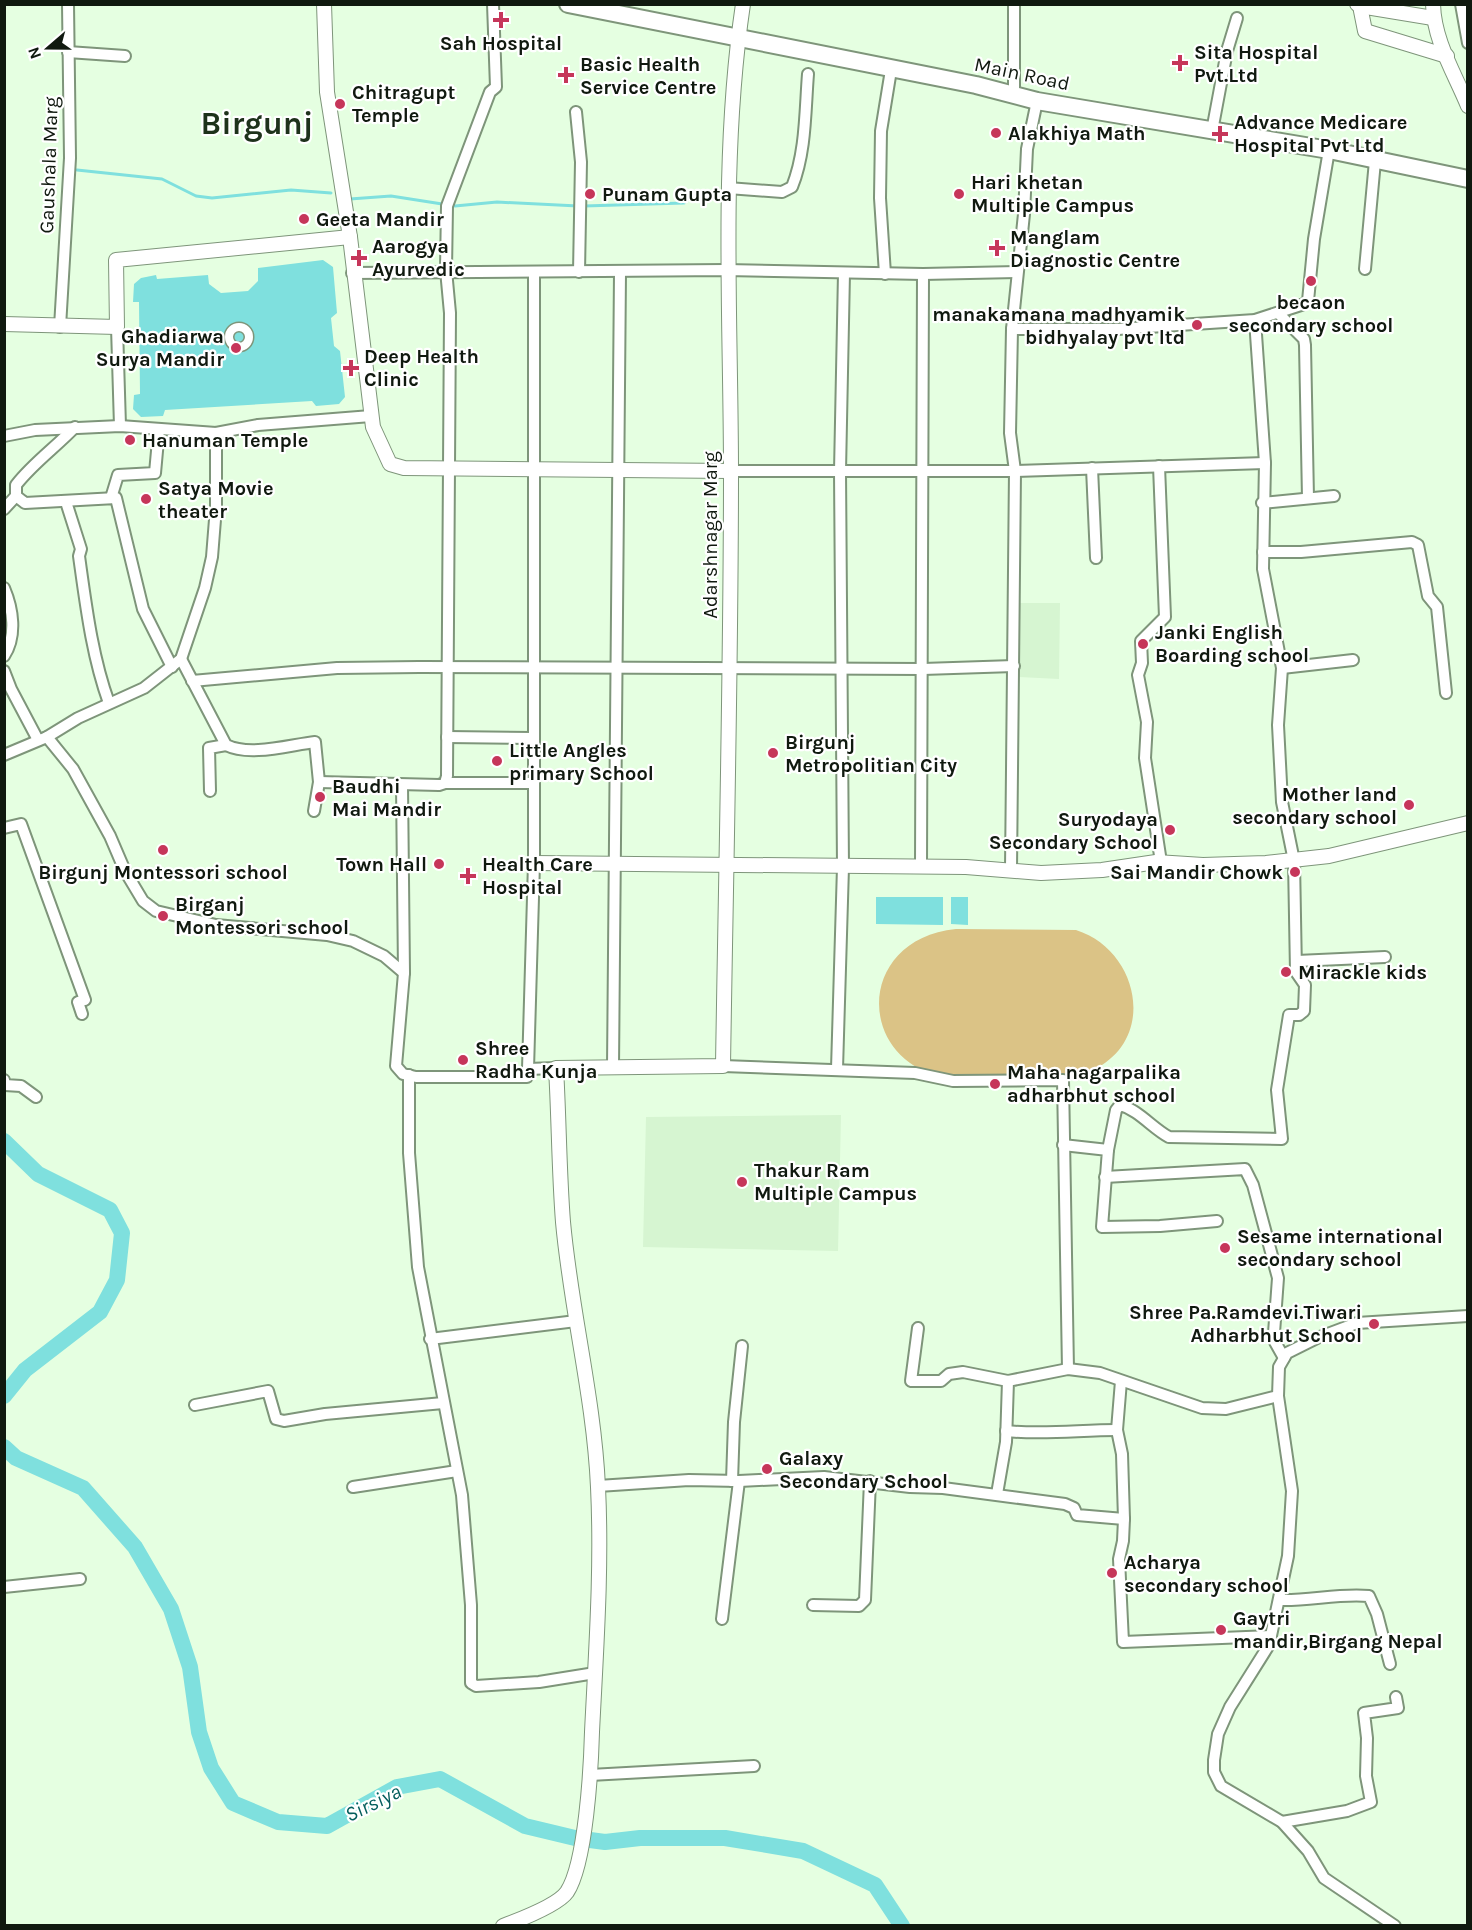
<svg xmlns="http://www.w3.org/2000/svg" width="1472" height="1930" viewBox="0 0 1472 1930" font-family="Karla,sans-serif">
<rect width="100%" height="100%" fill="#e5ffe1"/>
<!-- built -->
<g fill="#d6f5d1">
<polygon points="1020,603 1060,603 1059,679 1019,677"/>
<polygon points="841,1115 838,1251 643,1247 646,1117"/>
</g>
<!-- green -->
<path fill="#dbc386" d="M956,929L1076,930C1139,950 1158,1039 1093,1070C1060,1085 985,1077 947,1078C854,1061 856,939 956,929Z"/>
<!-- water -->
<g fill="#7fe0de">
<polygon points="323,260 333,267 337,313 331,318 334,346 340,351 345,397 339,404 316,406 312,401 165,410 163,416 141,417 133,409 134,395 140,394 139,302 133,302 134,284 141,278 156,275 157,279 208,275 209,284 221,293 248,291 258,281 258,268"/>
<polygon points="876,897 943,897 943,925 876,924"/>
<polygon points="951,897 968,897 968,925 951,924"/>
</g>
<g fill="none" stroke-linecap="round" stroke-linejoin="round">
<!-- stream -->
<g stroke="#7fe0de" stroke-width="3">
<polyline points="77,170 162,179 196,196 212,198 291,190 331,193"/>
<polyline points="350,199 391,196 455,206 497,202 578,206"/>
<polyline points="584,206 684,203"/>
</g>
<!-- river -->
<g stroke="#7fe0de" stroke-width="16">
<polyline points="4,1141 38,1174 110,1210 122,1233 117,1280 100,1312 25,1370 4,1396"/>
<polyline points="4,1447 16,1458 83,1488 135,1547 171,1609 190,1667 199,1732 211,1768 233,1803 278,1822 327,1826 397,1787 440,1779 525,1826 575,1838 605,1842 640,1838 725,1838 803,1851 875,1885 902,1926"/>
</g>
<defs>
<circle id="pedestrian" cx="239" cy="337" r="10"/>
<g id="minor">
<polyline points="1461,4 1468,43"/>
<polyline points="68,52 125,56"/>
<polyline points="1014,95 1014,4"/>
<polyline points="576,112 581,162 579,272"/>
<polyline points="1212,131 1227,51 1237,18"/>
<path d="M728,188L782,192L792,187C806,152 805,112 808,74"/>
<polyline points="1365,269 1375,161"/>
<polyline points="352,273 726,270 923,274 1017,272"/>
<polyline points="885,274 880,198 881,131 891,70"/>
<polyline points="1278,313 1304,339 1305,345 1308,498"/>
<polyline points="60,327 70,158 68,4"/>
<polyline points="117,327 120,426"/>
<polyline points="1012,329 1118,329 1255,320 1304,304 1308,301 1314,239 1329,150"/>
<polyline points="4,436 35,430 120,426 216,433 258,425 371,416"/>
<polyline points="1159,466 1165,617 1141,641 1142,663 1138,675 1147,722 1145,758 1161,862"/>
<polyline points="1092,468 1096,558"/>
<polyline points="731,471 1015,471 1265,463"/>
<polyline points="16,496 25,503 116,498 143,609 172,667"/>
<polyline points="111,498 118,475 155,473 159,429"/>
<path d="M69,501L67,505L81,549L79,556C86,606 92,656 109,703"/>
<polyline points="1262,503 1334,496"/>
<path d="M4,509L16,496V485C33,463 56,447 75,427"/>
<polyline points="1263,552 1301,552 1412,542 1418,545 1428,596 1437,607 1446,693"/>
<path d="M4,588C13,609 17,636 4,656"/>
<path d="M181,659L226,745C250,757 289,745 315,742L319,782L314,811"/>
<polyline points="1282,668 1353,660"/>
<polyline points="4,671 11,689 38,740"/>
<polyline points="192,681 337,668 419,667 923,669 1014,666"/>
<polyline points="47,737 73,769 110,836 125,871 143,901 156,911 216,925 327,935 353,941 384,956 404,973"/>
<polyline points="447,737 532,738"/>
<polyline points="4,755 47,737 78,718 144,688 181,659 205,588 212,557 216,507 216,433"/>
<polyline points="319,782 439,785 445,783 447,776 450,313 446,270 447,206 490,92 496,87 493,4"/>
<polyline points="445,783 533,783"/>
<polyline points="402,785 404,973 396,1066 403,1074 416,1077 527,1077 528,1069 556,1068"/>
<polyline points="210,791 209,748 226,745"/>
<polyline points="4,828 21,824 85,1000 78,1002 82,1014"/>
<polyline points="921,867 923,274"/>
<polyline points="1011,869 1015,471 1010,433 1012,329 1024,214 1027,149 1037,101"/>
<polyline points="1297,961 1385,957"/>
<polyline points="723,1066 915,1073 953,1081 1063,1080 1068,1369"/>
<polyline points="613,1067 620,273"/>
<polyline points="528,1069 534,863 534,272"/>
<polyline points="837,1069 843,867 840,471 844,273"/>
<polyline points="409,1075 409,1153 418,1267 462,1495 471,1605 471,1683 476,1686 539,1682 595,1673"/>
<polyline points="4,1080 5,1085 21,1086 36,1097"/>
<polyline points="1063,1145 1108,1150 1102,1227 1160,1226 1217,1221"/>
<path d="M1108,1150L1116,1110L1120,1105C1139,1110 1152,1128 1169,1137L1282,1139L1277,1090L1289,1015H1299L1304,1011L1305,985L1296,972L1294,861L1282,802L1278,725L1282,668L1263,569L1265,463L1255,320"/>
<polyline points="1105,1177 1245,1169 1253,1185 1278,1278 1274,1333 1275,1342 1284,1358"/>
<polyline points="918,1328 911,1381 941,1381 949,1374 963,1372 1008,1381"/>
<polyline points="430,1339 576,1321"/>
<polyline points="1121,1381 1117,1430 1122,1454 1124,1519 1123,1541 1119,1559 1123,1642 1271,1636"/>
<polyline points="195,1405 268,1391 276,1419 284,1421 325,1414 443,1403"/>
<path d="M1006,1431C1043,1435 1080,1430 1117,1430"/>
<polyline points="732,1481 734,1422 742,1346"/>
<polyline points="598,1486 689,1480 739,1481 824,1477 910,1487 943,1488 1065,1504 1074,1508 1077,1515 1124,1519"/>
<polyline points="353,1487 457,1471"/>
<polyline points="997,1494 1006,1442 1008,1381 1068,1369 1100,1373 1202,1408 1226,1409 1278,1396"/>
<polyline points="4,1587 80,1579"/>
<path d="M1280,1600C1310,1601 1339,1593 1369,1596L1377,1614L1390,1664"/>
<polyline points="813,1605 859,1606 865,1600 870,1481"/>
<polyline points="722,1619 739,1481"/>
<polyline points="590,1775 754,1766"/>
<polyline points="1282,1822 1347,1811 1371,1802 1366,1776 1367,1738 1364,1713 1398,1708 1396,1697"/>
<polyline points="1395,1926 1324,1878 1308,1851 1282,1822 1221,1786 1214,1772 1214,1760 1218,1734 1230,1707 1269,1645 1288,1556 1292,1491 1278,1396 1279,1367 1287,1353 1317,1338 1357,1323 1468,1316"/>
</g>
<g id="tertiary">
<polyline points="1357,4 1360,6 1365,31 1447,56"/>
<path d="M1433,4C1434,41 1454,72 1468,106"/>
<polyline points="1360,6 1433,18"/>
<polyline points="350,237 373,427 390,464 404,468 731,471"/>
<polyline points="4,324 117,327 116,260 350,237 327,92 324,4"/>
<polyline points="534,863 966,867 1041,873 1102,870 1156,862 1203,865 1266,863 1329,856 1468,823"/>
<path d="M503,1926C519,1920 558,1905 567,1892C586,1863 591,1768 592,1732C596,1650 602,1569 598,1487C594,1398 571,1311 563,1222C559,1171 559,1119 556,1068L723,1066C726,868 731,671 731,473C731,317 720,160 743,4"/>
</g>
<polyline id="primary" points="568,4 976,85 1037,101 1329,150 1468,179"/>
</defs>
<!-- pedestrian casing -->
<use href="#pedestrian" stroke="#7e957a" stroke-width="11"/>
<!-- minor casing -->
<use href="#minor" stroke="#7e957a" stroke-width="14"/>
<!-- tertiary casing -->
<use href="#tertiary" stroke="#7e957a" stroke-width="16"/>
<!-- primary casing -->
<use href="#primary" stroke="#7e957a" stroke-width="20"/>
<!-- pedestrian -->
<use href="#pedestrian" stroke="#fff" stroke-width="8"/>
<!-- minor -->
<use href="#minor" stroke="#fff" stroke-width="10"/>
<!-- tertiary -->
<use href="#tertiary" stroke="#fff" stroke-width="14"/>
<!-- primary -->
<use href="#primary" stroke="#fff" stroke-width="16"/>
</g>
<!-- markers -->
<g fill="#c6365a" stroke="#fff" stroke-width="2">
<path d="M498 11h6v6h6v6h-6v6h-6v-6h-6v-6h6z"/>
<path d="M1177 54h6v6h6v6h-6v6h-6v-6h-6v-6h6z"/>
<path d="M563 66h6v6h6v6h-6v6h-6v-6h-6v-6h6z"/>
<circle cx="340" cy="104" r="6"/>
<circle cx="996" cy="133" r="6"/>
<path d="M1217 125h6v6h6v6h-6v6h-6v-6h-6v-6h6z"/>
<circle cx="590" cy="194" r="6"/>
<circle cx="959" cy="194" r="6"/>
<circle cx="304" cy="219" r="6"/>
<path d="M994 239h6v6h6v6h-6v6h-6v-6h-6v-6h6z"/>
<path d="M356 249h6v6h6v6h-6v6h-6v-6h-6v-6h6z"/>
<circle cx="1311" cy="281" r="6"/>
<circle cx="1197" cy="325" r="6"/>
<circle cx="236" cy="348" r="6"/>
<path d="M348 359h6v6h6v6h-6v6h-6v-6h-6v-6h6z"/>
<circle cx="130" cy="440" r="6"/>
<circle cx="146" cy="499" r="6"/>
<circle cx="1143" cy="644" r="6"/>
<circle cx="773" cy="753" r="6"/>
<circle cx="497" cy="761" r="6"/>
<circle cx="320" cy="797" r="6"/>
<circle cx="1409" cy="805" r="6"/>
<circle cx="1170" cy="830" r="6"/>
<circle cx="163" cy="850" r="6"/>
<circle cx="439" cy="864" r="6"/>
<circle cx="1295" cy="872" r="6"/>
<path d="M465 867h6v6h6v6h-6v6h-6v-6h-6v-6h6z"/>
<circle cx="163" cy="916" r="6"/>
<circle cx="1286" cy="972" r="6"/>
<circle cx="463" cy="1060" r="6"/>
<circle cx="995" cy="1084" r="6"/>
<circle cx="742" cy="1182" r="6"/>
<circle cx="1225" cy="1248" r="6"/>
<circle cx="1374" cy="1324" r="6"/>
<circle cx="767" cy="1469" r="6"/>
<circle cx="1112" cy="1573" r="6"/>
<circle cx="1221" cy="1630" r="6"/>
</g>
<g text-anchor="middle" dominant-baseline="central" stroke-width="4.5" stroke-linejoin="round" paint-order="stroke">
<!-- poi labels -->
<g font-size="20" font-weight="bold" fill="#10190f" stroke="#fff" text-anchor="start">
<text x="501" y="43" text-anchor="middle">Sah Hospital</text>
<text x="1194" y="52">Sita Hospital<tspan x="1194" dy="23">Pvt.Ltd</tspan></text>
<text x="580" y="64">Basic Health<tspan x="580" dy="23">Service Centre</tspan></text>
<text x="352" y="92">Chitragupt<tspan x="352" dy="23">Temple</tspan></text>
<text x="1234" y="122">Advance Medicare<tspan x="1234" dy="23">Hospital Pvt Ltd</tspan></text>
<text x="1008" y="133">Alakhiya Math</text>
<text x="971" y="182">Hari khetan<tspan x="971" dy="23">Multiple Campus</tspan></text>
<text x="602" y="194">Punam Gupta</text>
<text x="316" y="219">Geeta Mandir</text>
<text x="1010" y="237">Manglam<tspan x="1010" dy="23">Diagnostic Centre</tspan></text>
<text x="372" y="246">Aarogya<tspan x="372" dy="23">Ayurvedic</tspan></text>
<text x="1311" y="302" text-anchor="middle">becaon<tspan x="1311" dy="23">secondary school</tspan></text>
<text x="1185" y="314" text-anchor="end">manakamana madhyamik<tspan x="1185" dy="23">bidhyalay pvt ltd</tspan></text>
<text x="224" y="336" text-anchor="end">Ghadiarwa<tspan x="224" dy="23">Surya Mandir</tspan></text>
<text x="364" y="356">Deep Health<tspan x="364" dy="23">Clinic</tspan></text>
<text x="142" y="440">Hanuman Temple</text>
<text x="158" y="488">Satya Movie<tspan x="158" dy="23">theater</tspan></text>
<text x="1155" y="632">Janki English<tspan x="1155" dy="23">Boarding school</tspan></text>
<text x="785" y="742">Birgunj<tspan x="785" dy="23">Metropolitian City</tspan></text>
<text x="509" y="750">Little Angles<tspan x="509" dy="23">primary School</tspan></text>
<text x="332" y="786">Baudhi<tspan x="332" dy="23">Mai Mandir</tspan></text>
<text x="1397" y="794" text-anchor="end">Mother land<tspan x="1397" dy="23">secondary school</tspan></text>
<text x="1158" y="819" text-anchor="end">Suryodaya<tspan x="1158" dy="23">Secondary School</tspan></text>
<text x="427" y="864" text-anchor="end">Town Hall</text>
<text x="482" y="864">Health Care<tspan x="482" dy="23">Hospital</tspan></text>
<text x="163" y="872" text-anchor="middle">Birgunj Montessori school</text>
<text x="1283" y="872" text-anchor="end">Sai Mandir Chowk</text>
<text x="175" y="904">Birganj<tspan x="175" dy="23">Montessori school</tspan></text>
<text x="1298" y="972">Mirackle kids</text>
<text x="475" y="1048">Shree<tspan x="475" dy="23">Radha Kunja</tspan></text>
<text x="1007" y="1072">Maha nagarpalika<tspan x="1007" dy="23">adharbhut school</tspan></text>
<text x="754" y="1170">Thakur Ram<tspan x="754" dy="23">Multiple Campus</tspan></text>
<text x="1237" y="1236">Sesame international<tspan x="1237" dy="23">secondary school</tspan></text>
<text x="1362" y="1312" text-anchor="end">Shree Pa.Ramdevi.Tiwari<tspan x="1362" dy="23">Adharbhut School</tspan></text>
<text x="779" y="1458">Galaxy<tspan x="779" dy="23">Secondary School</tspan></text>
<text x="1124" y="1562">Acharya<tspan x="1124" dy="23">secondary school</tspan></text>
<text x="1233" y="1618">Gaytri<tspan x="1233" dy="23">mandir,Birgang Nepal</tspan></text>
</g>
<!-- street labels -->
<g font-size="20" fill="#10190f" stroke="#fff">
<text transform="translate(1022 74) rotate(12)">Main Road</text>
<text transform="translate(49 165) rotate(-88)">Gaushala Marg</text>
<text transform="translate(710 535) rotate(-90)">Adarshnagar Marg</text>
</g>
<!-- water labels -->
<g font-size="21" font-style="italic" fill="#055e5d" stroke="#fff">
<text transform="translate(373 1803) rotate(-26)">Sirsiya</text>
</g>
<!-- town labels -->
<g font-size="32" font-weight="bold" fill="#1e321b" stroke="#fff">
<text x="257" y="123">Birgunj</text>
</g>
</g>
<!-- border -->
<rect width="1472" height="1930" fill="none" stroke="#10190f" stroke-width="12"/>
<!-- north arrow -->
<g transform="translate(48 48) rotate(250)" stroke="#ffffff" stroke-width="4.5" paint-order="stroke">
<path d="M0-4.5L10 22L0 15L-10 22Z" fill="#10190f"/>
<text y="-9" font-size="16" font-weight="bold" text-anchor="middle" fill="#10190f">N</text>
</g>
</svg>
